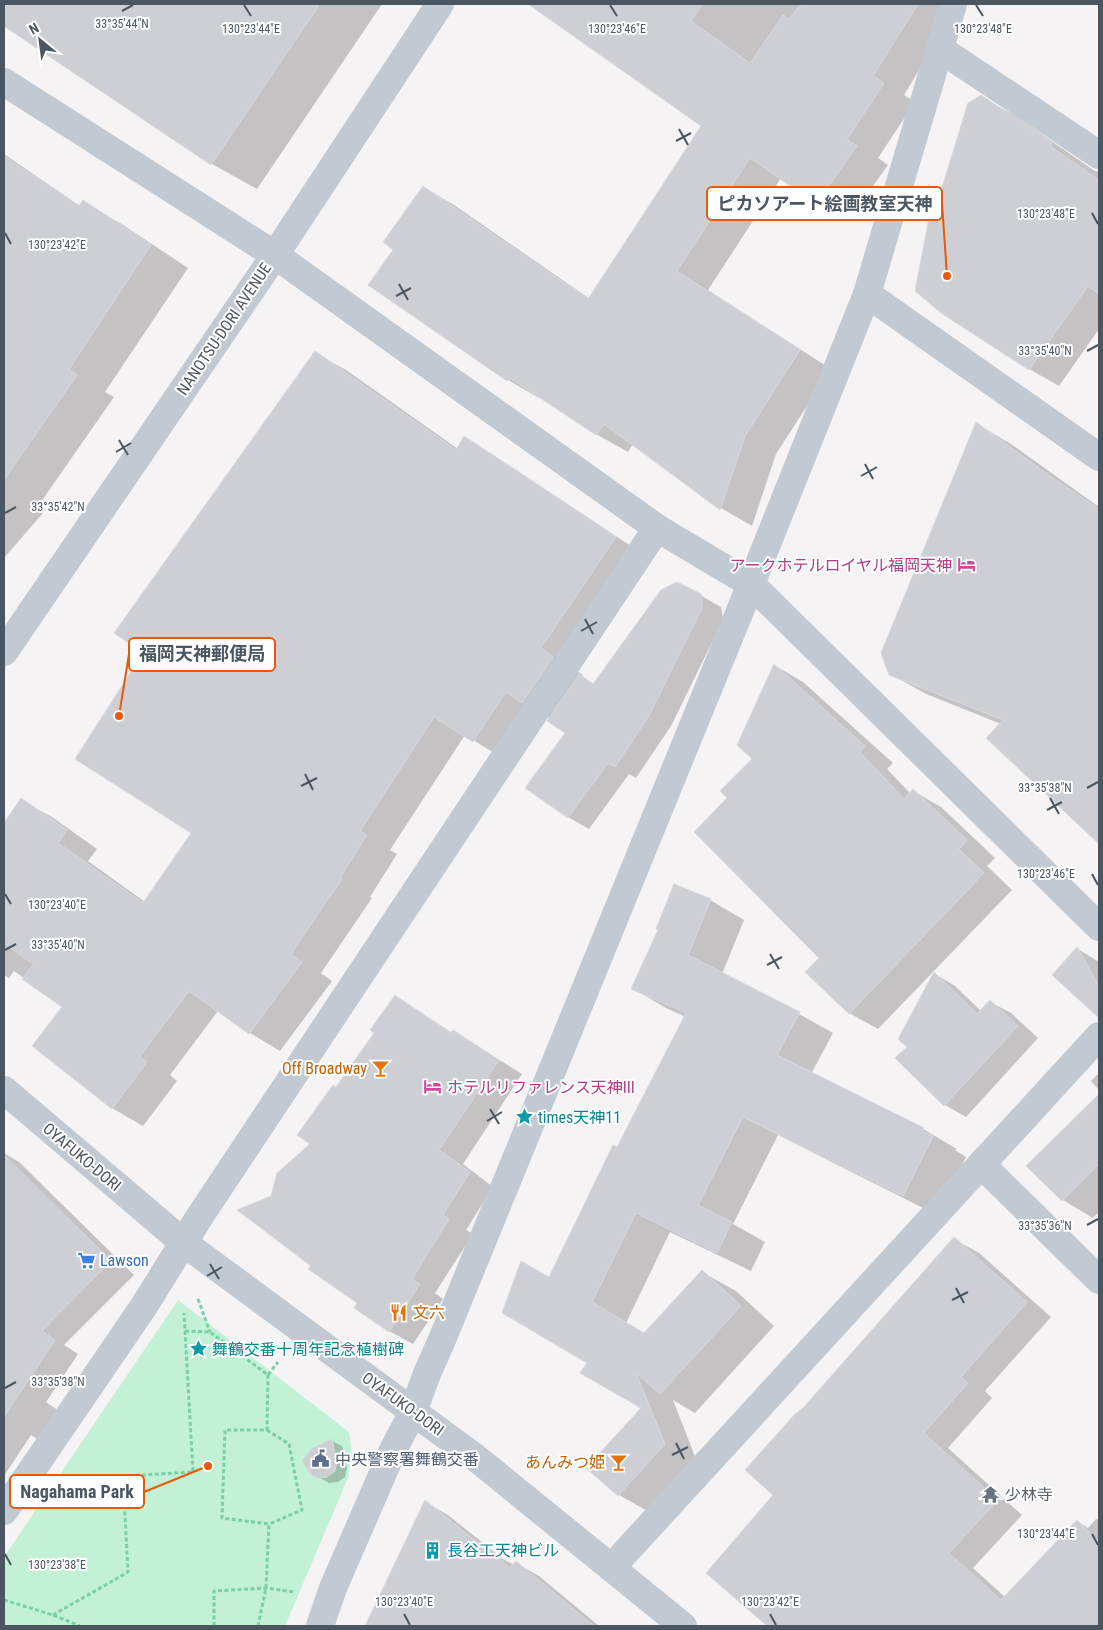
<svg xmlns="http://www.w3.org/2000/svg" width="1103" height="1630" viewBox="0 0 1103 1630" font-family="'Roboto Condensed','Noto Sans JP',sans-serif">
<rect width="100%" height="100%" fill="#f5f3f3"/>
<!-- green -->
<polygon fill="#c3f1d5" points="178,1300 349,1432 352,1454 348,1478 285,1626 4,1626 4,1557"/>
<!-- shadow -->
<g fill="#0003">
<polygon points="7,4 382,4 257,189 212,164 4,25 4,8"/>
<polygon points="539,4 950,4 941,34 904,95 915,102 878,158 888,165 848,221 817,203 781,178 708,290 831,369 776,454 752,526 721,508 633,444 628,452 596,434 540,397 539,398 508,380 395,250 423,187 454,205 590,299 702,125 536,8"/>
<polygon points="981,97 1012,114 1095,171 1099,172 1099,329 1059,386 1029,369 933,222"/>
<polygon points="4,154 80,206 83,202 120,223 188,268 105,392 114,397 36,509 43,513 4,558"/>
<polygon points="315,353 346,370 458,449 465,438 495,456 646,556 571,667 583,675 581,677 594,685 700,595 721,607 723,620 671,726 636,778 629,774 589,829 568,817 567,733 551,719 536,710 504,759 465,735 390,850 397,854 370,897 372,898 321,973 332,981 280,1051 250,1033 218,1011 170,1075 177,1081 143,1126 112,1108 64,1007 14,971 9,978 4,975 4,826 21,800 52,817 97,849 88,861 145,902 193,833 145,652"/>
<polygon points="977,424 1011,444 1099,507 1099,842 988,738 1001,724 926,694 890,674"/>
<polygon points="774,665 803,682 893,763 887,769 910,793 913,791 941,807 995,858 987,866 1012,890 878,1029 849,1013 820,958 729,798 754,759"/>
<polygon points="710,900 744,920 722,974 799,1014 833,1033 811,1074 923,1129 957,1149 955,1150 966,1157 937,1215 778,1135 733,1224 765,1242 751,1271 670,1232 626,1323 645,1334 702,1272 736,1291 774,1326 695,1413 673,1400 698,1464 653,1514 619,1495 642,1407 589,1362 550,1278 686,1017 666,1008 632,988"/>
<polygon points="1078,949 1099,962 1099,1016 1054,975"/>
<polygon points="935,974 955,986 981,1011 990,1002 1011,1013 1038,1038 966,1117 945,1105 897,1058 908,1047"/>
<polygon points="395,997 419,1011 452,1033 453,1032 477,1046 522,1074 463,1164 493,1187 466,1230 473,1234 435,1293 443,1299 413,1344 389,1331 359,1303 312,1266 272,1197 312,1144 337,1089 375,1033"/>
<polygon points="1099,1073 1099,1090 1091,1081"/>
<polygon points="1099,1095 1099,1212 1093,1218 1063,1200 1028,1166"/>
<polygon points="4,1153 19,1162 134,1275 64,1345 78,1354 46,1402 59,1411 39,1440 31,1435 4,1476"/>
<polygon points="954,1239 979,1253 1051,1317 985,1391 992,1398 948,1448 1022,1515 973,1568 1005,1597 1077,1521 1088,1528 1096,1519 1099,1520 1099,1626 769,1626 708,1573 775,1495 804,1409"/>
<polygon points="332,1441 342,1446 347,1468 345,1477 338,1482 329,1483 311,1473"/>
<polygon points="425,1502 448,1515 503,1559 514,1565 516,1563 539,1576 599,1626 377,1626"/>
</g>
<!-- building -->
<g fill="#cdcfd5" stroke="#d7d9de">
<polygon points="4,4 320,4 211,165 4,26"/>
<polygon points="528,4 703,4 691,21 750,63 783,15 789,19 801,4 918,4 873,76 884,83 847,139 857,146 816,204 750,158 677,271 800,350 745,436 720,510 604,424 596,435 510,378 507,381 368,285 393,250 383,242 423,186 588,299 701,126"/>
<polygon points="981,95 1052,143 1050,146 1099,180 1099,294 1088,286 1029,370 941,313 915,291 929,218 932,220 968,103"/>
<polygon points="4,156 79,206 83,200 151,245 69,369 77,375 4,480"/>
<polygon points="315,351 456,450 464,436 616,537 541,648 553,657 522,703 506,692 473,742 434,717 360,831 367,835 340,878 342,879 291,954 302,962 249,1034 189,991 140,1056 147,1062 112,1109 32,1046 62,1007 22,979 33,964 4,943 4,823 21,798 67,830 58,843 143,903 191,833 75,759 143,653 114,633"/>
<polygon points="976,422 1050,476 1099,509 1099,844 986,738 1003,720 889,675 881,653"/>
<polygon points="677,582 701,594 702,608 650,714 615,767 608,763 568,818 525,788 565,733 547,721 579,674 593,684 661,590"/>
<polygon points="774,664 865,746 860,752 904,799 913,789 967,840 959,849 984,873 849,1014 805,972 819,958 694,832 727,798 720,791 752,759 737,745"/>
<polygon points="674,884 711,899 688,955 800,1012 777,1055 924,1128 922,1131 933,1136 903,1196 743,1117 698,1205 732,1222 717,1253 636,1213 592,1302 644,1333 702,1270 741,1306 660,1394 636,1373 665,1444 618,1496 586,1468 641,1408 580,1373 587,1363 502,1313 521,1261 549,1277 613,1145 617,1147 686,1013 631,989 658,930 656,929"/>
<polygon points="1077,947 1099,986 1099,1018 1052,975"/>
<polygon points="934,972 977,1014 990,1000 1018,1026 944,1106 895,1058 907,1047 898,1039"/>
<polygon points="395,995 450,1033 453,1030 499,1060 439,1150 470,1172 443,1215 449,1219 412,1279 420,1284 389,1332 354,1308 357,1303 308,1269 311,1266 237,1210 271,1196 277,1173 310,1144 297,1135 333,1085 336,1087 374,1033 370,1030"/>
<polygon points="1099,1094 1099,1164 1062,1201 1026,1166"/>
<polygon points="4,1155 111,1261 42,1331 55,1340 4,1417"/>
<polygon points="954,1237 1027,1302 961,1377 968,1383 924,1433 998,1500 949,1553 1001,1600 1077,1520 1099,1542 1099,1626 767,1626 706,1573 773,1495 745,1470 795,1414 803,1408"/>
<polygon points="332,1439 337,1462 335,1471 327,1477 318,1478 310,1474 302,1461 311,1449"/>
<polygon points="425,1500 488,1551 490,1550 510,1568 516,1561 594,1626 365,1626"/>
</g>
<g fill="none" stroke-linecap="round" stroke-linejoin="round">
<!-- path -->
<g stroke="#7ad0a6" stroke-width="3" stroke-dasharray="4 2.5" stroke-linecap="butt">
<polyline points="198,1299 210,1332"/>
<polyline points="185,1331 210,1332 268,1375 278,1362"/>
<polyline points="267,1430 289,1444 302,1510 269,1524"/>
<polyline points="4,1600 53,1615 80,1626"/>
<polyline points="53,1615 128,1572 123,1476 193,1472 184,1313"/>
<polyline points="214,1626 214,1591 266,1588 294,1592"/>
<polyline points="258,1626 266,1588 269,1524 222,1518 225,1430 267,1430 268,1375"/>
</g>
<!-- minor -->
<g stroke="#c1cad2" stroke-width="28">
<polyline points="940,49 1099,155"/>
<polyline points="4,82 275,255 657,528 751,584 1099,927"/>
<polyline points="867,294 1099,457"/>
<polyline points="4,652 275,255 440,4"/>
<polyline points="4,1090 184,1243 476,1458 683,1626"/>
<polyline points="982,1163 993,1176 1099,1280"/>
<polyline points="4,1511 144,1306 200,1216 657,528"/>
<polyline points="611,1568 1099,1036"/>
<polyline points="320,1626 333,1588 393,1450 413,1412 426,1376 444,1335 751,584 867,294 953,4"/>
</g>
</g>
<!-- ticks -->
<path fill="none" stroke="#4a5661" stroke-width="2" d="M244,5L251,16M610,5L617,16M976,5L983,16M122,11L133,5M679,129L688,145M676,141L691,133M1092,213L1098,224M5,233L11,244M399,284L408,300M396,296L411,288M1087,351L1098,345M119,440L128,455M116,452L131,443M865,464L873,479M861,476L877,467M5,513L16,507M585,619L593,634M581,631L597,622M305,774L313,790M301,786L317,778M1087,788L1098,782M1050,798L1059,814M1047,810L1062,802M1092,874L1098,885M5,894L11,904M5,950L16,944M770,954L779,969M767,965L782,957M490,1109L499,1124M487,1121L502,1112M1087,1225L1098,1219M210,1264L219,1279M207,1276L222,1267M956,1288L964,1303M952,1300L968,1292M5,1388L16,1382M676,1443L684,1459M672,1455L688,1447M1092,1534L1098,1545M5,1554L11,1565M404,1614L410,1625M770,1614L776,1625"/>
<!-- icons -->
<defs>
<symbol id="hotel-bare" viewBox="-9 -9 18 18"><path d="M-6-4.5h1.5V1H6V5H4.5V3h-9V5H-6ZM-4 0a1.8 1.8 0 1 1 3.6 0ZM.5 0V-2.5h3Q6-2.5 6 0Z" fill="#d1479c" stroke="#fff" stroke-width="2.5" paint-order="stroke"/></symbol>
<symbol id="bar-bare" viewBox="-9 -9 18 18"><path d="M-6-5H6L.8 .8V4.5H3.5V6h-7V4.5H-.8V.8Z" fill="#e8710a" stroke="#fff" stroke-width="2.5" paint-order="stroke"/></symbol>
<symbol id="sight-bare" viewBox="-9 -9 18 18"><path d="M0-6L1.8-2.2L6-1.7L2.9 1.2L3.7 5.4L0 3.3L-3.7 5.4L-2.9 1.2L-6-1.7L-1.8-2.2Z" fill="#0f9aa8" stroke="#fff" stroke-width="2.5" paint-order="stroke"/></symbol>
<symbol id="supermarket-bare" viewBox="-9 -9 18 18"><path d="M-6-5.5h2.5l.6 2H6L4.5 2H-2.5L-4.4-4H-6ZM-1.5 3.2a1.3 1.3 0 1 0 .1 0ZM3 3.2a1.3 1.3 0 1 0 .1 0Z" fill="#3f7fe0" stroke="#fff" stroke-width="2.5" paint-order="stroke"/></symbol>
<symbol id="restaurant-bare" viewBox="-9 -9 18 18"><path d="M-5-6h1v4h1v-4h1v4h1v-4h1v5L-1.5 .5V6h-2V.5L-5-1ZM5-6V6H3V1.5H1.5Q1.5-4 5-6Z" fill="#e8710a" stroke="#fff" stroke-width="2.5" paint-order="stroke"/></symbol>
<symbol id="civic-bare" viewBox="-9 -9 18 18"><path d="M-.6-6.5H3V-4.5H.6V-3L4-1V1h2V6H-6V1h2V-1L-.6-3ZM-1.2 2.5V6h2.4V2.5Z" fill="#5c6f8a" stroke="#fff" stroke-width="2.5" paint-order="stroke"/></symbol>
<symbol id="temple-bare" viewBox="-9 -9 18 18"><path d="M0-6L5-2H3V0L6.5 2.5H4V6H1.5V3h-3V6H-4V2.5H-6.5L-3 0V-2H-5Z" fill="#6b7280" stroke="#fff" stroke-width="2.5" paint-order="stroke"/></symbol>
<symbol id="building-bare" viewBox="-9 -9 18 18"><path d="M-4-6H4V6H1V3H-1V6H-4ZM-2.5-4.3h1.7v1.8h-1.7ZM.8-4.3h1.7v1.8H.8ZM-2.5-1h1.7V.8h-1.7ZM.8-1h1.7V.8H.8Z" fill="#0f9aa8" stroke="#fff" stroke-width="2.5" paint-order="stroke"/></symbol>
</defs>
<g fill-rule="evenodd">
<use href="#hotel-bare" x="954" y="552" width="25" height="25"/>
<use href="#bar-bare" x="368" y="1056" width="25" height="25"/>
<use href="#hotel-bare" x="420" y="1074" width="25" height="25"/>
<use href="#sight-bare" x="512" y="1104" width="25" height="25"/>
<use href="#supermarket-bare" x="74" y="1248" width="25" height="25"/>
<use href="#restaurant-bare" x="386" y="1300" width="25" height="25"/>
<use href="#sight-bare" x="186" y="1336" width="25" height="25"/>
<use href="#civic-bare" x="308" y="1446" width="25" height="25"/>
<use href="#bar-bare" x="606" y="1450" width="25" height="25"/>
<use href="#temple-bare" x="978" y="1482" width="25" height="25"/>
<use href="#building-bare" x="420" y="1538" width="25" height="25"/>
</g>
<g text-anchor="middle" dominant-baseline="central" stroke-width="4" stroke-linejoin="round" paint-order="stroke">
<!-- street labels -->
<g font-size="16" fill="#4a5661" stroke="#fff">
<text transform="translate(224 329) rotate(-56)">NANOTSU-DORI AVENUE</text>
<text transform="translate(82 1157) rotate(40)">OYAFUKO-DORI</text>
<text transform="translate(403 1404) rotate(36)">OYAFUKO-DORI</text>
</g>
<!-- hotel labels -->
<g font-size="16" fill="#b23c85" stroke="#fff" text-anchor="end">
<text x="952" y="565">アークホテルロイヤル福岡天神</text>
<text x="447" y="1087" text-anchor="start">ホテルリファレンス天神III</text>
</g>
<!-- food labels -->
<g font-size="16" fill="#c56008" stroke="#fff" text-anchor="end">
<text x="367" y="1068">Off Broadway</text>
<text x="413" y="1312" text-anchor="start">文六</text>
<text x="605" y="1462">あんみつ姫</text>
</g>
<!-- culture labels -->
<g font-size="16" fill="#0d838f" stroke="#fff" text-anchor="start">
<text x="538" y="1117">times天神11</text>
<text x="212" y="1349">舞鶴交番十周年記念植樹碑</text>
<text x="447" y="1550">長谷工天神ビル</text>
</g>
<!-- shop labels -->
<g font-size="16" fill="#366cbe" stroke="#fff" text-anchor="start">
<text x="100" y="1260">Lawson</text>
</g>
<!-- service labels -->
<g font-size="16" fill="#4e5e75" stroke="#fff" text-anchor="start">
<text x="335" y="1459">中央警察署舞鶴交番</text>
</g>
<!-- worship labels -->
<g font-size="16" fill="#5b616d" stroke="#fff" text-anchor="start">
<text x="1005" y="1494">少林寺</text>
</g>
</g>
<g font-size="12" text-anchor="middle" fill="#4a5661" stroke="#fff" stroke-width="4" stroke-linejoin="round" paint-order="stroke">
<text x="122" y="28">33°35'44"N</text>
<text x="251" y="33">130°23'44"E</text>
<text x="617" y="33">130°23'46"E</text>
<text x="983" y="33">130°23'48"E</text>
<text x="1046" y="218">130°23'48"E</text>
<text x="57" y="249">130°23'42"E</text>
<text x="1045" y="355">33°35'40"N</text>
<text x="58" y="511">33°35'42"N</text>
<text x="1045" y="792">33°35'38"N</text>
<text x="1046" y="878">130°23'46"E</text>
<text x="57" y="909">130°23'40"E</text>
<text x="58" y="949">33°35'40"N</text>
<text x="1045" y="1230">33°35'36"N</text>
<text x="58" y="1386">33°35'38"N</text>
<text x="1046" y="1538">130°23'44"E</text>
<text x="57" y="1569">130°23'38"E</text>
<text x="404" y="1606">130°23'40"E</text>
<text x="770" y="1606">130°23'42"E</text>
</g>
<!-- callouts -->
<path fill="none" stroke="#e8590c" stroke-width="2" d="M947 276L942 203M119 716L129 654M208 1466L144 1492"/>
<g fill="#e8590c" stroke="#fff" stroke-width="2">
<circle cx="947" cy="276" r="5"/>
<circle cx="119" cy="716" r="5"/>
<circle cx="208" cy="1466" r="5"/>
</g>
<g fill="#fff" stroke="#e8590c" stroke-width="2">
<rect x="707" y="187" width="235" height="33" rx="5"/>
<rect x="129" y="638" width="146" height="33" rx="5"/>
<rect x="10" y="1475" width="134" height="33" rx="5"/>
</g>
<g font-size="18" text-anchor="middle" font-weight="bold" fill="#4a5661">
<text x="825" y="210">ピカソアート絵画教室天神</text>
<text x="202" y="660">福岡天神郵便局</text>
<text x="77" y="1498">Nagahama Park</text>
</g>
<!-- border -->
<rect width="1103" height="1630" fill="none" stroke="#4a5661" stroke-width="10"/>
<!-- north arrow -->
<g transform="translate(40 40) rotate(331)" stroke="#ffffff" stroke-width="4" paint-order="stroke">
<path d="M0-4L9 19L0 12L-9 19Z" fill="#4a5661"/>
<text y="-8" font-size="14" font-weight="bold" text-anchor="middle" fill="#4a5661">N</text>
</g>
</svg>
